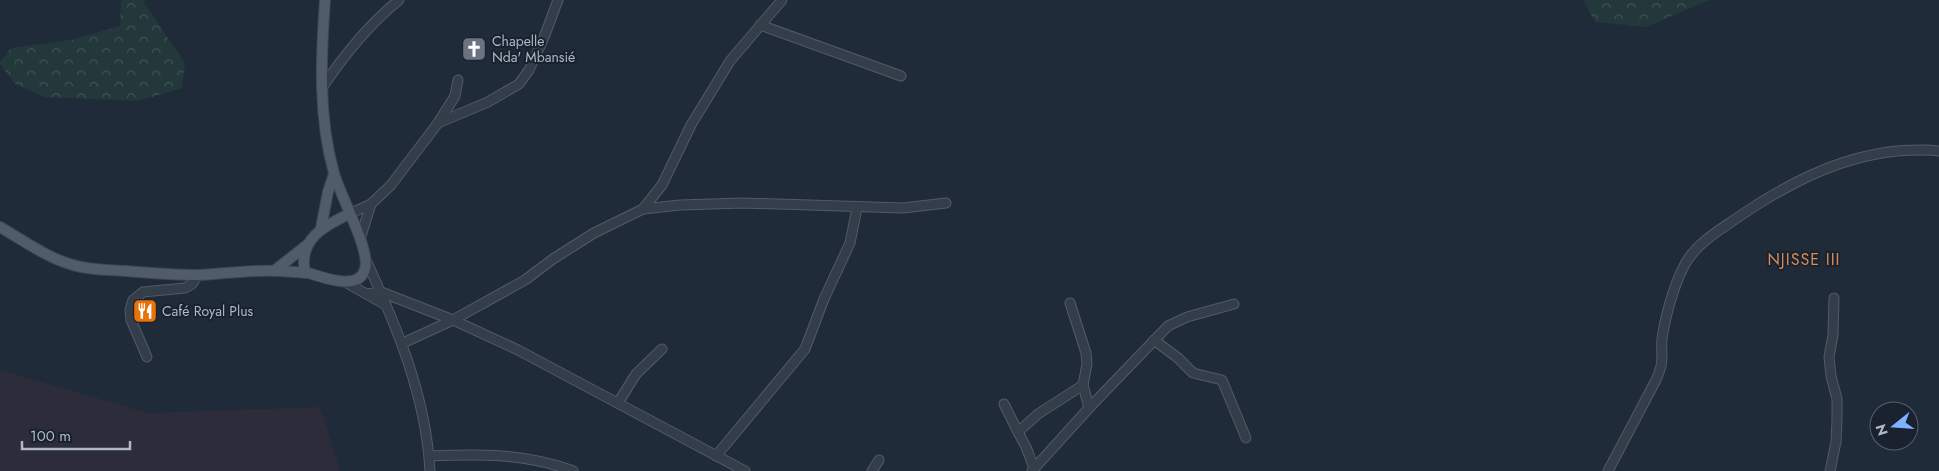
<svg xmlns="http://www.w3.org/2000/svg" width="1939" height="471" viewBox="0 0 1939 471" font-family="Jost,sans-serif">
<defs>
<pattern id="forest-crowns" width="20" height="18" patternUnits="userSpaceOnUse" patternTransform="scale(1.25)"><rect width="20" height="18" fill="#22383a"/><path d="M2 6a3 3 0 1 1 6 0M12 15a3 3 0 1 1 6 0" fill="none" stroke="#405355"/></pattern>
</defs>
<rect width="100%" height="100%" fill="#202b39"/>
<!-- medical -->
<polygon fill="#2d2c3b" points="0,370 148,413 320,407 340,471 0,471"/>
<!-- forest -->
<g fill="url(#forest-crowns)">
<polygon points="121,0 145,0 144,3 185,63 182,88 138,101 44,97 15,84 0,64 0,62 11,48 71,40 120,26"/>
<polygon points="1583,0 1710,0 1646,27 1595,22"/>
</g>
<g fill="none" stroke-linecap="round" stroke-linejoin="round">
<defs>
<g id="minor">
<polyline points="760,25 901,76"/>
<path d="M322,88C344,55 368,25 399,0"/>
<polyline points="438,123 455,96 458,80"/>
<polyline points="643,209 662,185 691,125 730,61 782,0"/>
<polyline points="349,214 371,204 391,185 438,123 488,102 519,84 529,70 543,40 558,0"/>
<polyline points="360,239 371,204"/>
<path d="M366,260C397,327 426,396 430,471"/>
<polyline points="345,282 386,305"/>
<polyline points="367,294 381,292 453,320 518,350 745,471"/>
<polyline points="1070,303 1086,353 1087,364 1083,385 1089,408"/>
<polyline points="1154,340 1178,358 1193,373 1222,380 1246,438"/>
<polyline points="403,343 453,320 525,280 553,259 594,233 643,209 680,205 743,203 903,208 946,203"/>
<polyline points="147,357 131,320 130,310 133,300 143,292 185,288 192,284 198,275"/>
<polyline points="618,403 636,374 662,349"/>
<polyline points="1004,404 1018,432"/>
<path d="M429,456C479,454 526,453 573,471"/>
<polyline points="716,456 805,349 824,299 850,243 857,208"/>
<polyline points="1034,468 1026,447 1018,432 1038,414 1083,385"/>
<polyline points="872,471 879,460"/>
<polyline points="1032,471 1089,408 1168,326 1187,317 1234,304"/>
<path d="M1608,471L1656,380C1658,376 1660,370 1661,366C1663,357 1661,348 1662,339C1665,317 1674,285 1684,266C1694,246 1716,232 1734,220C1783,186 1837,157 1897,151C1911,150 1925,149 1939,151"/>
<polyline points="1830,471 1836,442 1837,420 1837,399 1831,376 1829,357 1833,335 1834,298"/>
</g>
<g id="major">
<path d="M0,227C26,242 51,261 81,267C96,270 111,270 126,271C150,273 174,275 198,275C226,274 254,269 281,271C290,272 299,272 308,273C323,277 359,292 365,269C371,250 340,196 334,173C318,117 321,57 325,0"/>
<polyline points="321,228 328,192 334,174"/>
<polyline points="274,271 307,245"/>
<path d="M305,273C298,239 324,226 349,214"/>
</g>
</defs>
<!-- minor casing -->
<use href="#minor" stroke="#515b67" stroke-width="11"/>
<!-- major casing -->
<use href="#major" stroke="#3d4653" stroke-width="12"/>
<!-- minor -->
<use href="#minor" stroke="#343d4a" stroke-width="9"/>
<!-- major -->
<use href="#major" stroke="#515c6a" stroke-width="10"/>
</g>
<!-- icons -->
<defs>
<symbol id="church-square" viewBox="-11 -11 22 22"><rect x="-9" y="-9" width="18" height="18" rx="4" fill="#6b7280" stroke="#19222e"/><path d="M-1.2-6h2.4v3.5h3.3v2.4h-3.3V6h-2.4V-.1h-3.3v-2.4h3.3Z" fill="#fff"/></symbol>
<symbol id="restaurant-square" viewBox="-11 -11 22 22"><rect x="-9" y="-9" width="18" height="18" rx="4" fill="#e8710a" stroke="#19222e"/><path d="M-5-6h1v4h1v-4h1v4h1v-4h1v5L-1.5 .5V6h-2V.5L-5-1ZM5-6V6H3V1.5H1.5Q1.5-4 5-6Z" fill="#fff"/></symbol>
</defs>
<g fill-rule="evenodd">
<use href="#church-square" x="460" y="35" width="28" height="28"/>
<use href="#restaurant-square" x="131" y="297" width="28" height="28"/>
</g>
<g text-anchor="middle" dominant-baseline="central" stroke-width="4" stroke-linejoin="round" paint-order="stroke">
<!-- poi labels -->
<g font-size="14" fill="#aeb8c6" stroke="#19222e" text-anchor="start">
<text x="492" y="41">Chapelle<tspan x="492" dy="16">Nda' Mbansié</tspan></text>
<text x="162" y="311">Café Royal Plus</text>
</g>
<!-- quarter labels -->
<g font-size="16" letter-spacing="1" fill="#d88c57" stroke="#19222e">
<text x="1804" y="259">NJISSE III</text>
</g>
</g>
<!-- north arrow -->
<g transform="translate(1894 426) rotate(253)"><circle r="24" fill="#19222e" stroke="#555e6b"/>
<path d="M0-4L9 19L0 12L-9 19Z" fill="#7db2fc"/>
<text y="-8" font-size="14" font-weight="bold" text-anchor="middle" fill="#aeb8c6">N</text>
</g>
<!-- scale -->
<path d="M22 441v8h108v-8" fill="none" stroke="#aeb8c6" stroke-width="2.5"/>
<text x="30" y="441" font-size="15" fill="#aeb8c6" stroke="#19222e" stroke-width="4" paint-order="stroke">100 m</text>
</svg>
